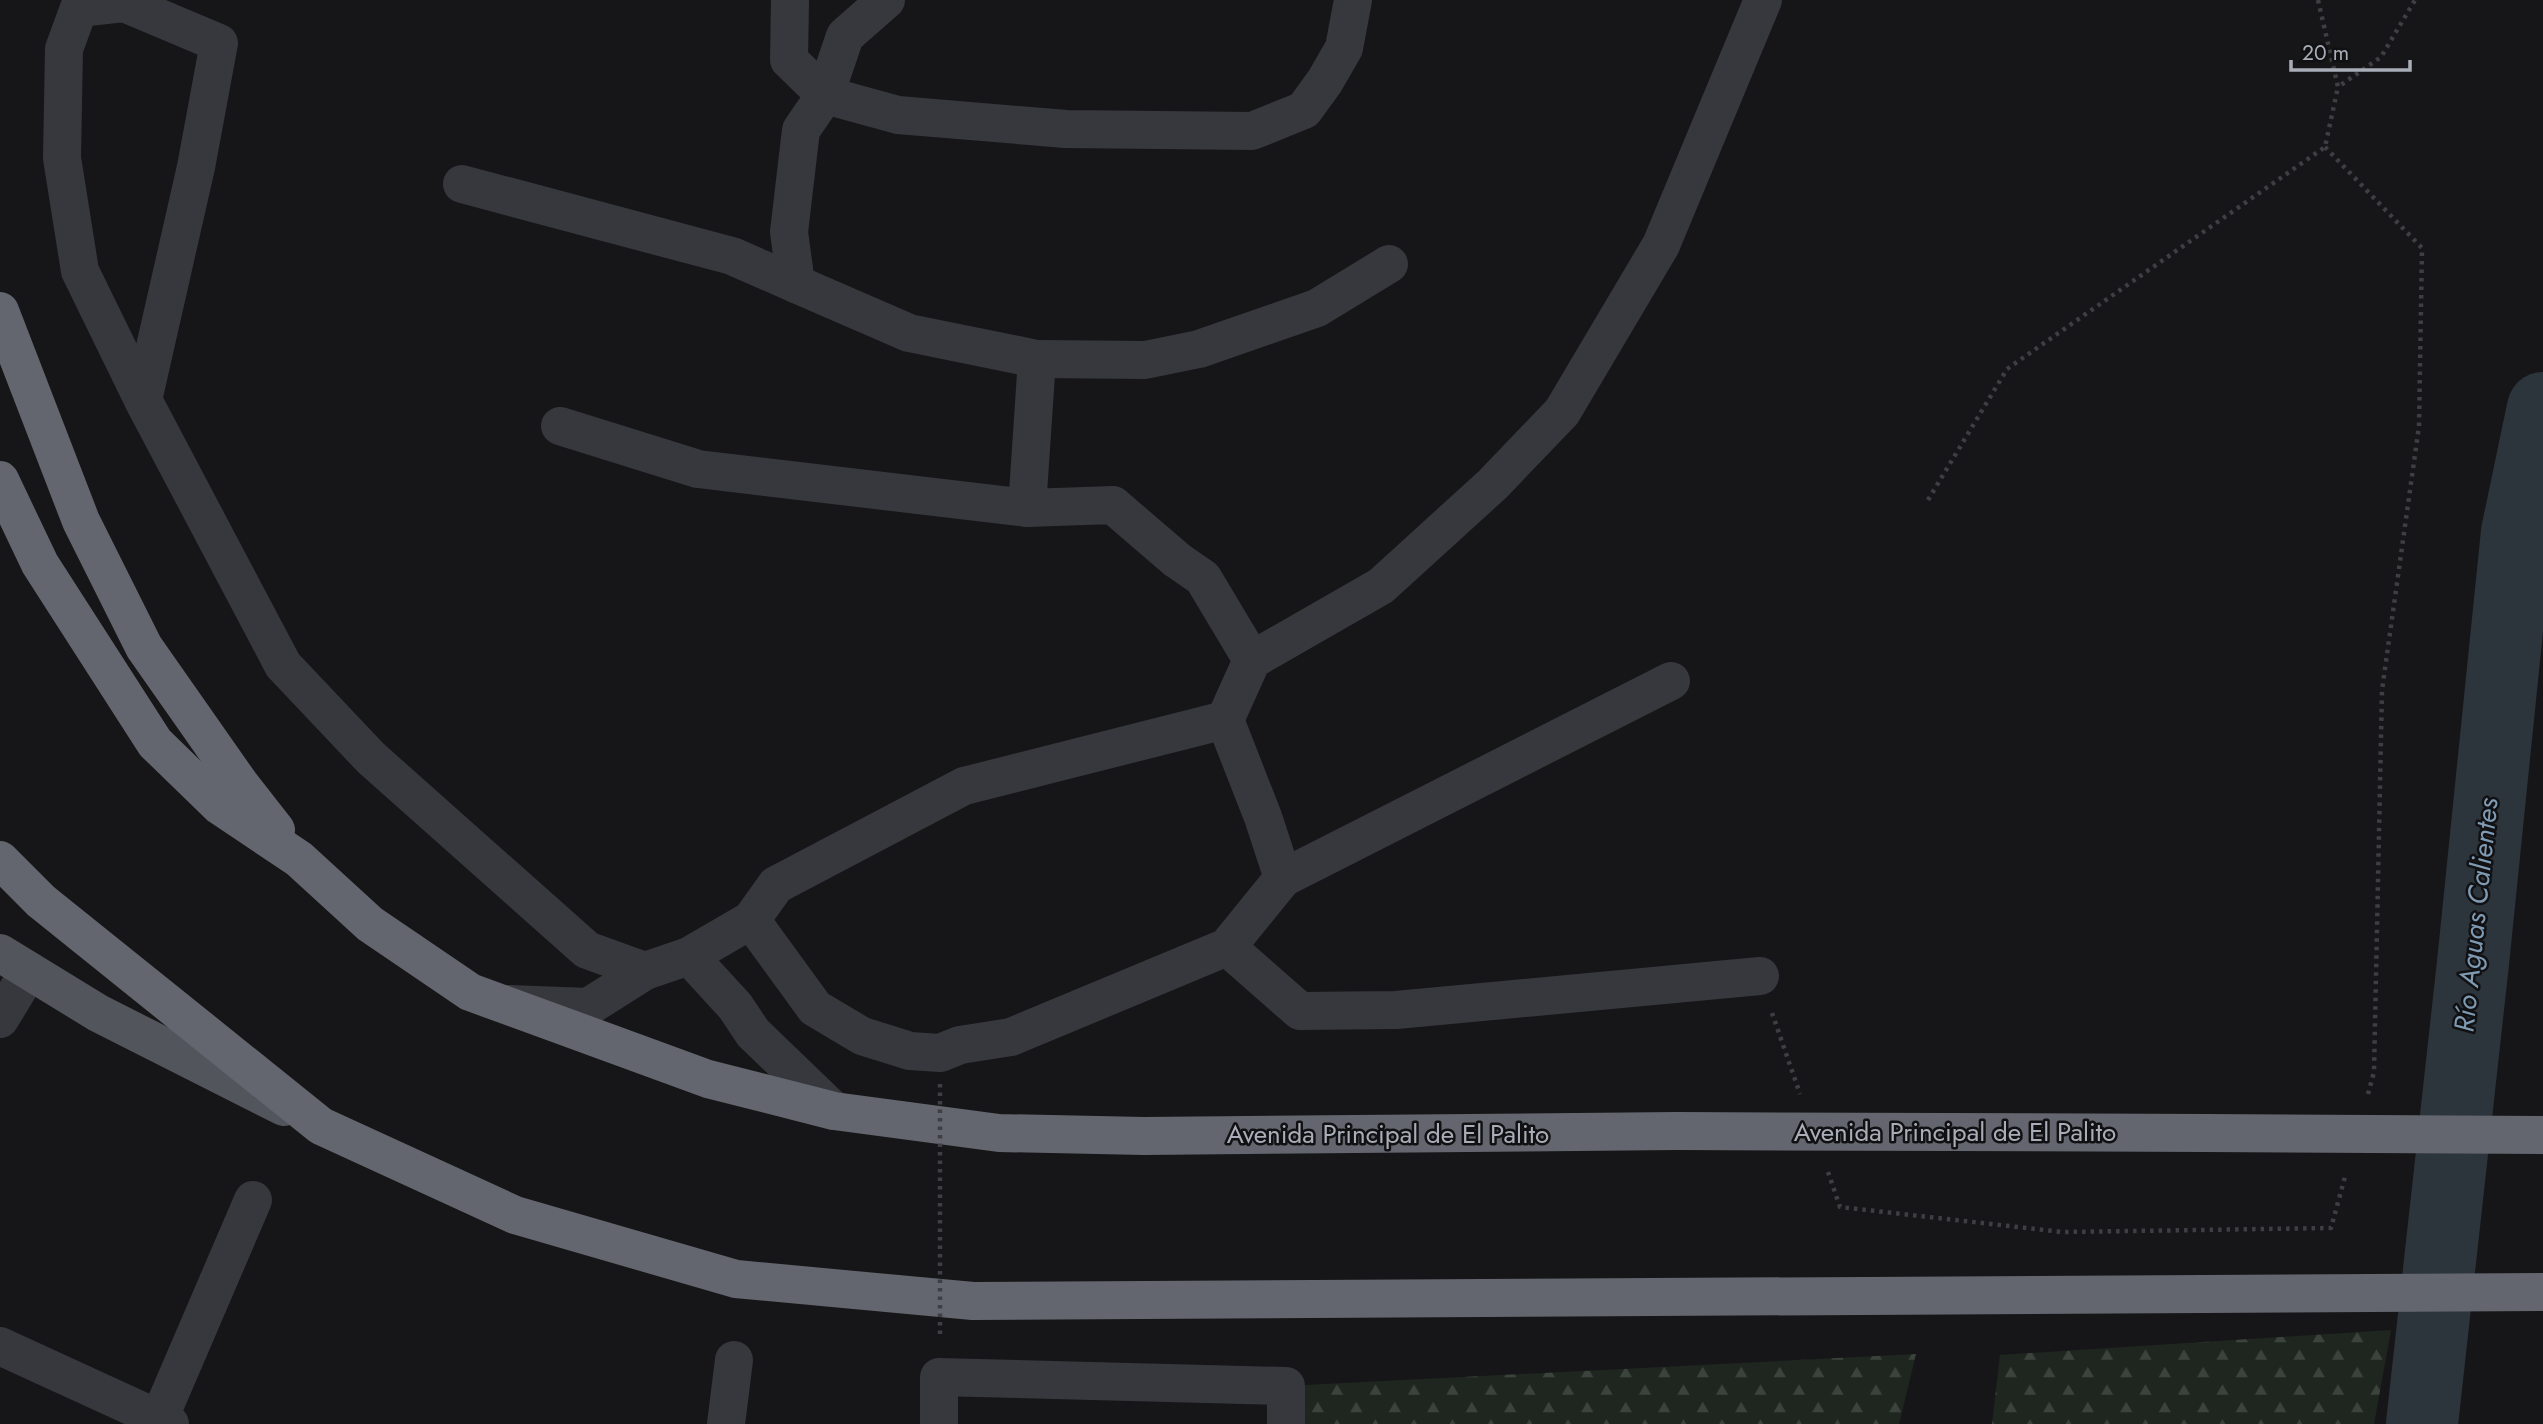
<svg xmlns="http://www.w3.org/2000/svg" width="2543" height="1424" viewBox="0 0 2543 1424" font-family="Jost,sans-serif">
<defs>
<pattern id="forest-firs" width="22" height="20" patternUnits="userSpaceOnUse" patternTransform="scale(1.75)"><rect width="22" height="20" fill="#1e261f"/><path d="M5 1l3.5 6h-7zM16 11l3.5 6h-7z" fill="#3c433d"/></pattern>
</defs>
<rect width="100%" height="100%" fill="#161618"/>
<!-- forest -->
<g fill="url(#forest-firs)">
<polygon points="2391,1330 2374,1424 1992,1424 2000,1355"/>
<polygon points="1916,1354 1899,1424 1287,1424 1286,1386"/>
</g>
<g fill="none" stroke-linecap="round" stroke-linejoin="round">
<!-- river -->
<polyline stroke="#2c353c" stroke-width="72" points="2422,1424 2473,963 2517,532 2543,408"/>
<!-- path -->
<g stroke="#3d3f44" stroke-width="4.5" stroke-dasharray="3.5 5" stroke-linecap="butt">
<polyline points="2318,0 2338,87 2381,57 2415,0"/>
<polyline points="2325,147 2422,248 2419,426 2382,690 2374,1072 2368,1094"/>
<polyline points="1928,500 2007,369 2325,147 2338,87"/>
<polyline points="1772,1013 1800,1094"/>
<polyline points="1828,1172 1840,1207 2062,1232 2331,1228 2346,1173"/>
</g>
<!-- minor -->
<g stroke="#37383d" stroke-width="38">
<polyline points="790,0 789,60 825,95 898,115 1066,129 1252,131 1304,110 1325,81 1344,48 1353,0"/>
<polyline points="886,0 845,36 825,95 801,130 789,232 796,284 909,333 1037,359 1027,508"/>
<polyline points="462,184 732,256 796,284"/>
<polyline points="1037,359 1145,360 1199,349 1317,308 1389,264"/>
<polyline points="143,400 196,167 219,43 124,3 79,8 64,49 62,158 80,271 143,400 283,665 371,758 587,950 645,971 689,956 751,920 776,885 964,786 1225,720 1252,660 1381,586 1493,484 1562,412 1661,245 1763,0"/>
<polyline points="560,426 698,469 1027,508 1113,505 1177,560 1203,578 1252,660"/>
<polyline points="1283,878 1671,681"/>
<polyline points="751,920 815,1008 862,1036 910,1051 940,1053 960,1045 1011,1037 1227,947 1283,878 1263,817 1225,720"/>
<polyline points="1227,947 1300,1011 1396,1010 1760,976"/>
<polyline points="689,956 735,1006 753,1033 834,1111"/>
<polyline points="510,1004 588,1007 645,971"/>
<polyline points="0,1019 29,971"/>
<polyline points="0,1346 170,1424"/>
<polyline points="159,1419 253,1200"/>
<polyline points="726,1424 734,1360"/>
<polyline points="939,1424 939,1377 1286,1386 1286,1424"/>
</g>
<!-- major -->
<polyline stroke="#53555c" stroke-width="38" points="0,953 98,1013 284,1107"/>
<!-- highway -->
<g stroke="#63666e" stroke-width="38">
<polyline points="0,311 81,521 144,647 240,784 276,830"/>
<polyline points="0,480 40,564 155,743 220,806 299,859 370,924 470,992 708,1079 834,1111 999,1133 1144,1136 1677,1131 2206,1133"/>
<polyline points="0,860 41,901 321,1126 515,1215 736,1279 973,1301 2543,1292"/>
</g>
<!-- path-bridge -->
<polyline stroke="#3d3f44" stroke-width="4.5" stroke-dasharray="3.5 5" stroke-linecap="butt" points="940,1084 940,1335"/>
<!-- highway-bridge -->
<polyline stroke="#63666e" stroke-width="38" points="2206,1133 2543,1135"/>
</g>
<g text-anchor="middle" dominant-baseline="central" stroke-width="5" stroke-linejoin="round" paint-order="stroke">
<!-- street labels -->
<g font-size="26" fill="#a8adb8" stroke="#111113">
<text x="1955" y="1132">Avenida Principal de El Palito</text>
<text x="1388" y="1134">Avenida Principal de El Palito</text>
</g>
<!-- water labels -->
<g font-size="28" font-style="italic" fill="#7f9bb3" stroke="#111113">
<text transform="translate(2476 915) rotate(-84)">Río Aguas Calientes</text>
</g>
</g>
<!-- scale -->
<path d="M2291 60v10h119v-10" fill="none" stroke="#a8adb8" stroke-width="3.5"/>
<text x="2302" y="60" font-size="21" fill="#a8adb8" stroke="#111113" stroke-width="5" paint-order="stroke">20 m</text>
</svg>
